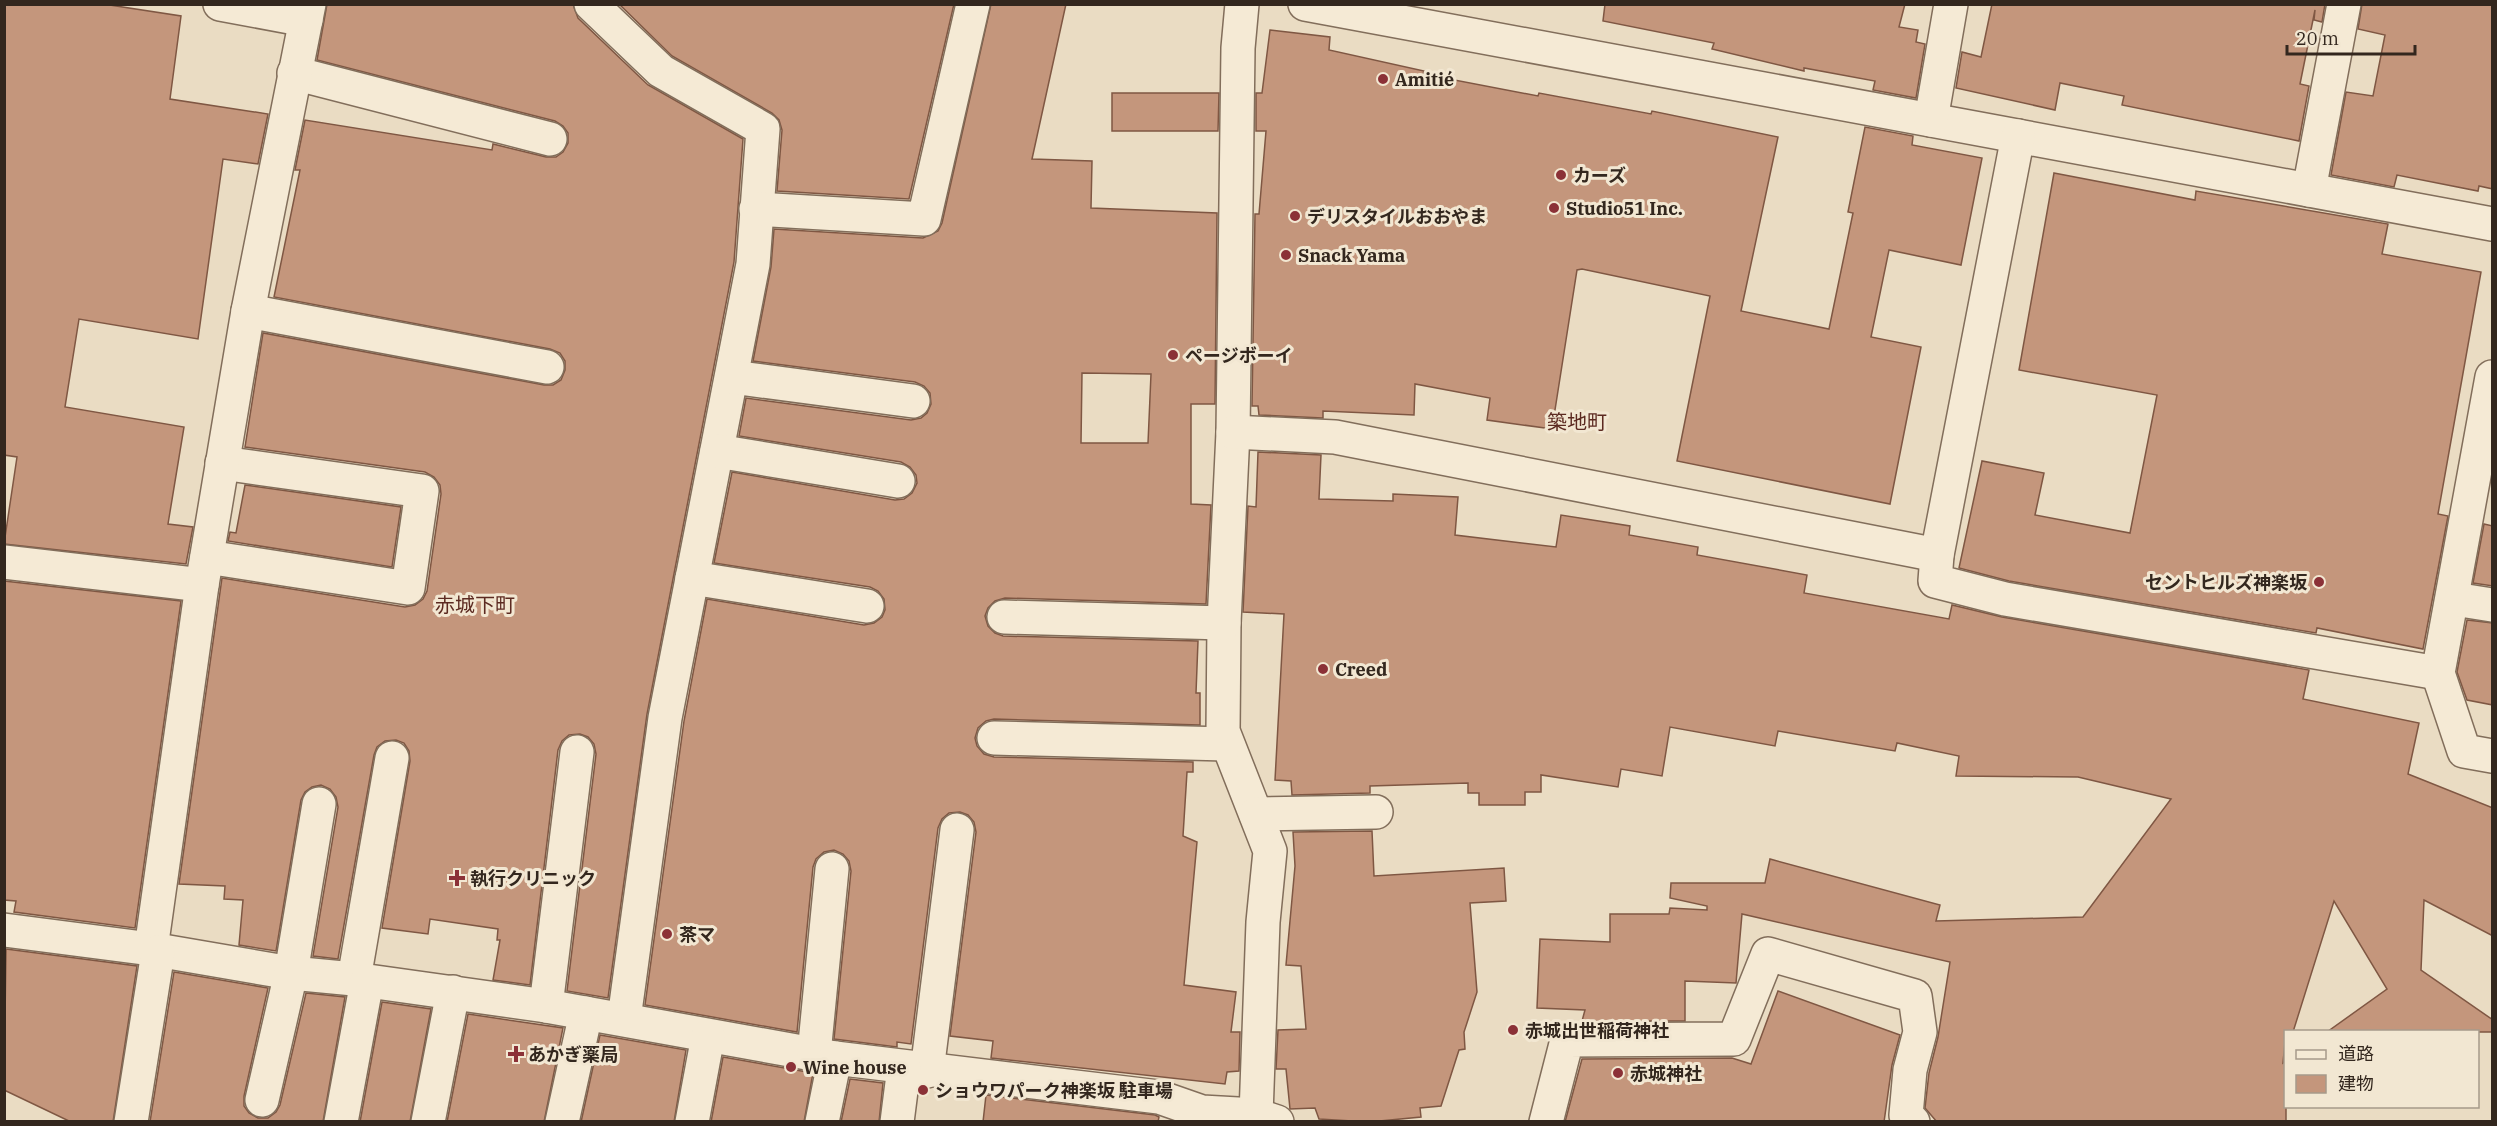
<svg xmlns="http://www.w3.org/2000/svg" width="2497" height="1126" viewBox="0 0 2497 1126" font-family="'IBM Plex Serif','Noto Sans JP',serif">
<rect width="100%" height="100%" fill="#eadcc3"/>
<!-- building -->
<g fill="#c4967c" stroke="#7f5743" stroke-width="1.5" fill-rule="evenodd">
<polygon points="4,4 103,4 181,16 170,99 268,114 258,164 223,159 198,339 79,319 65,407 184,427 168,524 193,527 186,564 4,544 17,457 4,455"/>
<polygon points="327,4 573,4 578,18 648,85 743,139 734,262 647,714 608,998 567,991 596,754 594,744 588,737 580,734 569,735 562,741 558,750 530,985 493,980 500,940 497,940 498,929 430,919 428,934 382,928 410,761 409,751 404,743 396,740 385,741 377,747 374,755 338,959 313,956 338,807 336,797 330,789 321,785 312,787 305,792 301,800 276,951 239,945 243,900 224,899 225,886 179,884 222,578 405,607 415,605 423,599 427,591 441,494 440,485 434,477 425,472 245,447 263,333 544,385 553,385 561,380 565,370 565,361 560,353 550,349 274,297 300,170 295,170 305,120 492,150 493,144 546,157 556,157 563,152 568,143 568,133 563,126 555,121 317,60"/>
<polygon points="619,4 954,4 909,199 777,191 782,130 779,120 772,113 672,56"/>
<path d="M991,4H1066L1032,159L1092,161L1091,208L1217,213L1215,404H1191V504L1211,505L1206,604L1005,598L995,601L988,608L985,616L988,626L995,633L1003,636L1198,641L1196,693H1200V725L994,719L986,721L978,728L975,738L977,746L984,754L994,757L1193,762V772H1187L1183,836L1197,842L1184,985L1236,992L1231,1032H1240L1239,1071L1227,1072L1225,1084L991,1058L993,1041L950,1036L976,832L974,822L968,815L960,812L949,813L942,819L938,828L911,1044L897,1042V1047L834,1039L851,871L849,861L843,854L834,850L824,852L816,859L813,867L797,1032L645,1005L684,721L707,599L864,625L874,623L882,617L885,610L884,599L878,591L870,587L714,563L732,472L895,500L904,499L912,493L917,483L916,475L910,467L901,462L739,436L746,398L911,420L921,418L927,413L931,404L930,393L924,386L915,382L753,361L771,267L774,229L923,238L938,231L942,223ZM1082,373L1151,374L1148,443H1081Z"/>
<polygon points="1605,4 1905,4 1899,27 1918,30 1916,42 1925,44 1916,98 1873,90 1875,81 1804,68 1804,71 1712,49 1714,43 1603,21"/>
<polygon points="1992,4 2325,4 2322,22 2314,20 2315,10 2300,84 2309,86 2299,141 2122,105 2124,96 2060,83 2055,110 1956,88 1962,52 1981,57"/>
<polygon points="2362,4 2493,4 2493,189 2479,186 2478,191 2397,175 2394,187 2331,175 2346,92 2373,96 2385,35 2358,29"/>
<polygon points="1270,30 1330,37 1329,50 1424,71 1423,74 1538,96 1539,93 1651,114 1652,111 1778,137 1741,311 1829,329 1853,213 1848,212 1865,127 1913,136 1912,145 1982,158 1961,265 1889,250 1871,337 1921,347 1890,504 1677,461 1710,296 1582,269 1577,270 1552,429 1487,420 1490,398 1415,384 1414,415 1323,411 1323,418 1259,415 1258,406 1252,406 1255,214 1259,214 1266,131 1256,131 1256,93 1262,93"/>
<polygon points="1112,93 1219,93 1218,131 1112,131"/>
<polygon points="2054,173 2195,200 2196,191 2388,224 2382,254 2481,272 2438,514 2448,516 2423,649 2317,628 2316,633 2009,581 1959,568 1982,461 2044,473 2035,515 2130,533 2157,395 2019,370"/>
<polygon points="1258,452 1321,455 1319,499 1393,501 1393,494 1458,497 1455,535 1556,547 1561,515 1630,526 1629,535 1698,547 1697,555 1807,575 1804,593 1949,619 1952,605 2002,617 2309,670 2303,699 2419,723 2408,774 2493,808 2493,936 2424,900 2421,970 2493,1020 2493,1032 2327,1032 2387,989 2334,901 2293,1032 2286,1032 2283,1063 2286,1061 2286,1122 1937,1122 1925,1108 1929,1073 1938,1037 1950,962 1742,914 1736,983 1685,981 1685,1021 1582,1021 1585,1010 1537,1008 1540,939 1610,942 1610,914 1669,914 1670,908 1707,910 1707,906 1670,898 1671,883 1765,883 1770,859 1940,905 1936,921 2083,917 2171,799 2078,777 1956,776 1959,756 1897,743 1895,751 1778,731 1775,746 1670,727 1662,776 1621,769 1618,787 1541,775 1541,792 1525,792 1525,805 1479,805 1479,793 1468,793 1468,783 1370,786 1370,793 1292,795 1291,781 1275,780 1284,614 1243,612 1248,506 1256,507"/>
<polygon points="245,485 401,507 392,567 228,541 230,532 236,533"/>
<polygon points="2484,524 2493,526 2493,586 2473,583"/>
<polygon points="4,581 181,601 135,928 14,912 16,901 4,900"/>
<polygon points="2467,620 2493,623 2493,705 2467,700 2457,672"/>
<polygon points="1372,831 1374,876 1504,868 1506,901 1470,903 1477,992 1464,1032 1465,1049 1459,1050 1441,1106 1420,1108 1421,1117 1369,1122 1319,1119 1315,1108 1290,1109 1286,1069 1276,1069 1278,1030 1306,1029 1301,966 1286,965 1295,866 1293,832"/>
<polygon points="6,949 137,966 113,1122 71,1122 4,1090"/>
<polygon points="174,972 268,988 244,1096 244,1106 249,1113 258,1118 268,1118 276,1112 280,1105 306,993 345,997 323,1122 150,1122"/>
<polygon points="1778,991 1900,1035 1892,1065 1884,1122 1565,1122 1582,1059 1732,1058 1751,1064"/>
<polygon points="382,1002 431,1009 410,1122 360,1122"/>
<polygon points="468,1014 563,1028 544,1122 447,1122"/>
<polygon points="600,1035 686,1050 674,1122 581,1122"/>
<polygon points="723,1057 813,1073 804,1122 711,1122"/>
<polygon points="850,1079 883,1083 879,1122 841,1122"/>
<polygon points="986,1095 1155,1115 1159,1117 1158,1122 983,1122"/>
</g>
<g fill="none" stroke-linecap="round" stroke-linejoin="round">
<defs>
<g id="minor">
<polyline points="220,4 306,20"/>
<polyline points="591,4 661,71 763,129 753,264 665,718 624,1019"/>
<polyline points="1242,4 1238,48 1233,432 1224,623 1223,731 1270,851 1263,922 1256,1115"/>
<polyline points="1305,4 2492,224"/>
<polyline points="294,73 550,139"/>
<polyline points="1931,120 1951,4"/>
<polyline points="2018,136 1937,555 1935,581 2005,599 2438,673"/>
<polyline points="2309,190 2344,4"/>
<polyline points="756,209 924,219 973,4"/>
<polyline points="248,311 547,367"/>
<polyline points="732,377 913,401"/>
<polyline points="2492,377 2438,673 2464,751 2492,756"/>
<polyline points="1233,432 1335,437 1937,555"/>
<polyline points="717,451 898,481"/>
<polyline points="207,557 408,588 422,491 222,463"/>
<polyline points="4,562 202,585"/>
<polyline points="692,578 867,606"/>
<polyline points="2454,599 2492,605"/>
<polyline points="1004,617 1224,623"/>
<polyline points="994,738 1226,744"/>
<polyline points="1256,814 1376,812"/>
<polyline points="4,930 151,949 291,973 354,979 546,1006 835,1058 1159,1097 1202,1112 1256,1115 1277,1122"/>
<polyline points="151,949 202,585 248,311 309,4"/>
<polyline points="354,979 392,758"/>
<polyline points="546,1006 577,752"/>
<polyline points="814,1054 832,869"/>
<polyline points="927,1071 957,830"/>
<polyline points="262,1100 291,973 319,804"/>
<polyline points="131,1122 158,952"/>
<polyline points="341,1122 367,981"/>
<polyline points="428,1122 453,992"/>
<polyline points="562,1122 586,1013"/>
<polyline points="692,1122 708,1036"/>
<polyline points="822,1122 835,1058"/>
<polyline points="897,1122 904,1067"/>
<polyline points="1546,1122 1567,1040 1734,1039 1768,954 1915,996 1920,1032 1910,1070 1906,1115 1913,1122"/>
</g>
</defs>
<!-- minor casing -->
<use href="#minor" stroke="#826e5b" stroke-width="36"/>
<!-- minor -->
<use href="#minor" stroke="#f5ead5" stroke-width="33"/>
</g>
<!-- markers -->
<g fill="#8b3137" stroke="#f2e7d2" stroke-width="2">
<circle cx="1383" cy="79" r="6"/>
<circle cx="1561" cy="175" r="6"/>
<circle cx="1554" cy="208" r="6"/>
<circle cx="1295" cy="216" r="6"/>
<circle cx="1286" cy="255" r="6"/>
<circle cx="1173" cy="355" r="6"/>
<circle cx="2319" cy="582" r="6"/>
<circle cx="1323" cy="669" r="6"/>
<path d="M454 869h6v6h6v6h-6v6h-6v-6h-6v-6h6z"/>
<circle cx="667" cy="934" r="6"/>
<circle cx="1513" cy="1030" r="6"/>
<path d="M513 1045h6v6h6v6h-6v6h-6v-6h-6v-6h6z"/>
<circle cx="791" cy="1067" r="6"/>
<circle cx="1618" cy="1073" r="6"/>
<circle cx="923" cy="1090" r="6"/>
</g>
<g text-anchor="middle" dominant-baseline="central" stroke-width="6" stroke-linejoin="round" paint-order="stroke">
<!-- poi labels -->
<g font-size="18" font-weight="bold" fill="#33271e" stroke="#f2e7d2" text-anchor="start">
<text x="1395" y="79">Amitié</text>
<text x="1573" y="175">カーズ</text>
<text x="1566" y="208">Studio51 Inc.</text>
<text x="1307" y="216">デリスタイルおおやま</text>
<text x="1298" y="255">Snack Yama</text>
<text x="1185" y="355">ページボーイ</text>
<text x="2307" y="582" text-anchor="end">セントヒルズ神楽坂</text>
<text x="1335" y="669">Creed</text>
<text x="470" y="878">執行クリニック</text>
<text x="679" y="934">茶マ</text>
<text x="1525" y="1030">赤城出世稲荷神社</text>
<text x="528" y="1054">あかぎ薬局</text>
<text x="803" y="1067">Wine house</text>
<text x="1630" y="1073">赤城神社</text>
<text x="935" y="1090">ショウワパーク神楽坂 駐車場</text>
</g>
<!-- neighbourhood labels -->
<g font-size="20" fill="#5c2a21" stroke="#f2e7d2">
<text x="1577" y="421">築地町</text>
<text x="475" y="604">赤城下町</text>
</g>
</g>
<!-- border -->
<rect width="2497" height="1126" fill="none" stroke="#33271e" stroke-width="12"/>
<!-- legend -->
<rect x="2284" y="1030" width="195" height="78" fill="#f2e7d2" stroke="#a69a8a" stroke-width="1.5"/>
<rect x="2296" y="1050" width="30" height="9" fill="#f5ead5" stroke="#a69a8a" stroke-width="1.5"/>
<text x="2338" y="1060" font-size="18" fill="#33271e">道路</text>
<rect x="2296" y="1075" width="30" height="18" fill="#c4967c" stroke="#a69a8a" stroke-width="1.5"/>
<text x="2338" y="1090" font-size="18" fill="#33271e">建物</text>
<!-- scale -->
<path d="M2287 45v9h128v-9" fill="none" stroke="#33271e" stroke-width="3"/>
<text x="2296" y="45" font-size="18" fill="#33271e" stroke="#f2e7d2" stroke-width="4.5" paint-order="stroke">20 m</text>
</svg>
